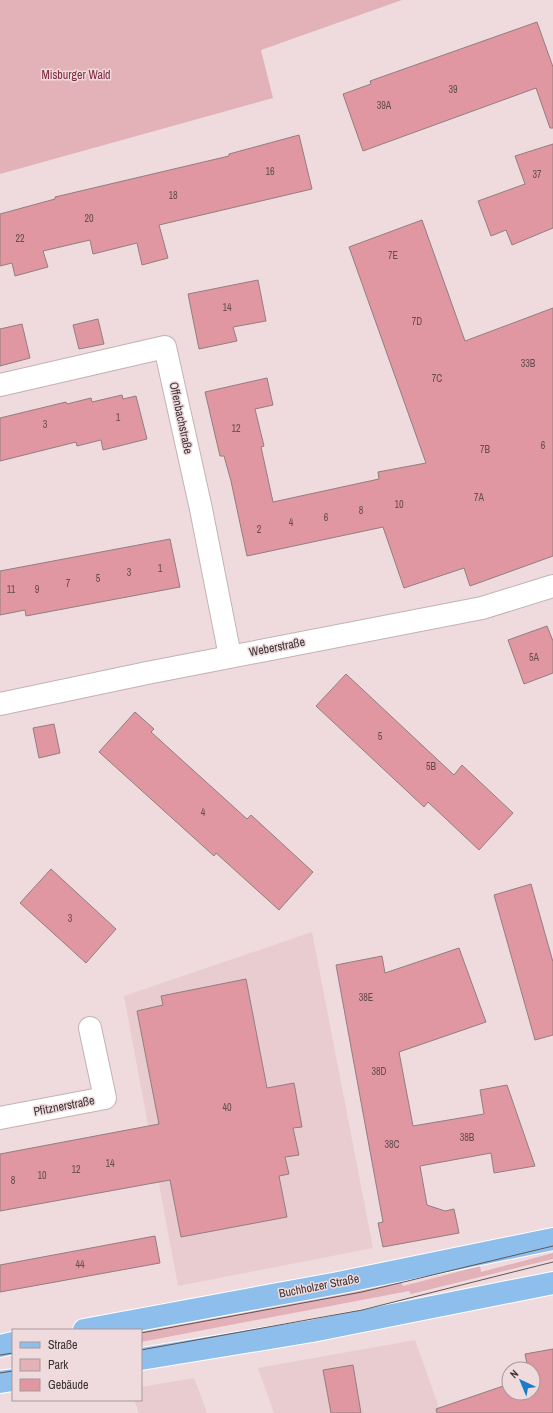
<svg xmlns="http://www.w3.org/2000/svg" width="553" height="1413" viewBox="0 0 553 1413" font-family="'Archivo Narrow',sans-serif">
<rect width="100%" height="100%" fill="#efdbdd"/>
<!-- built -->
<g fill="#e9cccf">
<polygon points="312,932 373,1248 178,1286 124,996"/>
<polygon points="415,1340 441,1413 274,1413 258,1368"/>
<polygon points="194,1378 207,1413 139,1413 134,1400 141,1400 141,1387"/>
</g>
<!-- green -->
<g fill="#e2b2b8">
<polygon points="0,0 402,0 261,50 273,98 0,174"/>
<polygon points="553,1253 553,1259 411,1294 409,1291 141,1342 141,1330 401,1281 403,1286 480,1266 481,1272"/>
</g>
<!-- building -->
<g fill="#e097a1" stroke="#917e80">
<polygon points="537,22 553,67 553,128 550,128 536,88 363,151 343,94 371,84 370,81"/>
<polygon points="299,135 312,189 159,225 168,258 142,265 137,243 93,254 90,240 43,251 48,267 15,276 12,263 0,266 0,214 55,199 55,197 229,156 229,154"/>
<polygon points="553,144 553,228 512,245 506,230 491,236 478,201 525,184 515,156"/>
<polygon points="422,220 465,341 553,308 553,556 470,586 464,568 404,588 383,527 247,556 231,481 224,456 220,456 205,392 267,378 273,405 255,409 264,446 261,447 273,502 379,479 378,472 426,463 349,247"/>
<polygon points="258,280 266,321 233,327 237,341 199,349 188,294"/>
<polygon points="98,319 104,344 79,349 73,325"/>
<polygon points="22,324 30,358 0,366 0,329"/>
<polygon points="122,395 123,399 136,396 147,439 103,450 101,440 77,446 76,442 0,461 0,418 66,402 67,404 91,398 92,402"/>
<polygon points="170,539 180,587 26,616 25,610 0,615 0,571"/>
<polygon points="547,626 553,641 553,673 524,684 508,640"/>
<polygon points="346,674 454,775 462,765 513,813 479,850 428,802 424,807 316,706"/>
<polygon points="135,712 154,729 151,732 247,819 251,815 313,872 279,910 216,853 214,856 99,752"/>
<polygon points="54,724 60,753 39,758 33,728"/>
<polygon points="51,869 116,929 86,963 20,903"/>
<polygon points="531,884 553,962 553,1035 535,1040 494,895"/>
<polygon points="459,948 486,1022 399,1052 413,1126 484,1114 480,1090 507,1085 535,1166 494,1173 491,1153 420,1166 427,1205 445,1211 454,1209 459,1233 383,1247 378,1223 383,1222 336,965 382,956 385,973"/>
<polygon points="246,979 267,1088 294,1083 302,1127 293,1128 299,1155 285,1157 289,1174 279,1176 287,1217 181,1237 170,1180 0,1211 0,1154 159,1124 137,1011 163,1005 161,996"/>
<polygon points="155,1236 160,1263 0,1292 0,1265"/>
<polygon points="553,1349 553,1413 437,1413 436,1409 509,1384 509,1393 533,1393 533,1369 528,1369 525,1354"/>
<polygon points="353,1365 361,1413 331,1413 323,1370"/>
</g>
<g fill="none" stroke-linecap="round" stroke-linejoin="round">
<defs>
<g id="minor">
<polyline points="0,385 165,347 201,509 230,656"/>
<polyline points="0,704 147,673 482,608 553,586"/>
<polyline points="0,1118 105,1098 90,1028"/>
</g>
<g id="major">
<polyline points="84,1330 338,1283 553,1239"/>
<polyline points="0,1346 13,1343"/>
<polyline points="141,1359 312,1331 553,1283"/>
<polyline points="0,1382 13,1380"/>
</g>
</defs>
<!-- minor casing -->
<use href="#minor" stroke="#c4b1b3" stroke-width="24"/>
<!-- major casing -->
<use href="#major" stroke="#fff" stroke-width="24"/>
<!-- minor -->
<use href="#minor" stroke="#fff" stroke-width="22"/>
<!-- major -->
<use href="#major" stroke="#8ebfec" stroke-width="22"/>
<!-- tram -->
<g stroke="#605657" stroke-width="1">
<polyline points="141,1333 362,1292 553,1246"/>
<polyline points="141,1350 362,1310 553,1262"/>
<polyline points="0,1355 13,1353"/>
<polyline points="0,1373 13,1371"/>
</g>
</g>
<g text-anchor="middle" dominant-baseline="central" stroke-width="3" stroke-linejoin="round" paint-order="stroke">
<!-- number labels -->
<g font-size="10" fill="#644c4f">
<text x="453" y="89">39</text>
<text x="384" y="105">39A</text>
<text x="270" y="171">16</text>
<text x="537" y="174">37</text>
<text x="173" y="195">18</text>
<text x="89" y="218">20</text>
<text x="20" y="238">22</text>
<text x="393" y="255">7E</text>
<text x="227" y="307">14</text>
<text x="417" y="321">7D</text>
<text x="528" y="363">33B</text>
<text x="437" y="378">7C</text>
<text x="118" y="417">1</text>
<text x="45" y="424">3</text>
<text x="236" y="428">12</text>
<text x="543" y="445">6</text>
<text x="485" y="449">7B</text>
<text x="479" y="497">7A</text>
<text x="399" y="504">10</text>
<text x="361" y="510">8</text>
<text x="326" y="517">6</text>
<text x="291" y="522">4</text>
<text x="259" y="529">2</text>
<text x="160" y="568">1</text>
<text x="129" y="572">3</text>
<text x="98" y="578">5</text>
<text x="68" y="583">7</text>
<text x="11" y="589">11</text>
<text x="37" y="589">9</text>
<text x="534" y="657">5A</text>
<text x="380" y="736">5</text>
<text x="431" y="766">5B</text>
<text x="203" y="812">4</text>
<text x="70" y="918">3</text>
<text x="366" y="997">38E</text>
<text x="379" y="1071">38D</text>
<text x="227" y="1107">40</text>
<text x="467" y="1137">38B</text>
<text x="392" y="1144">38C</text>
<text x="110" y="1163">14</text>
<text x="76" y="1169">12</text>
<text x="42" y="1175">10</text>
<text x="13" y="1180">8</text>
<text x="80" y="1264">44</text>
</g>
<!-- park labels -->
<g font-size="12" fill="#812a3e" stroke="#efdbdd">
<text x="76" y="75">Misburger Wald</text>
</g>
<!-- street labels -->
<g font-size="12" fill="#3b3334" stroke="#efdbdd">
<text transform="translate(181 418) rotate(78)">Offenbachstraße</text>
<text transform="translate(277 647) rotate(-11)">Weberstraße</text>
<text transform="translate(64 1106) rotate(-11)">Pfitznerstraße</text>
<text transform="translate(319 1286) rotate(-11)">Buchholzer Straße</text>
</g>
</g>
<!-- legend -->
<rect x="12" y="1329" width="130" height="72" fill="#efdbdd" stroke="#a79899"/>
<rect x="20" y="1342" width="20" height="6" fill="#8ebfec" stroke="#a79899"/>
<text x="48" y="1349" font-size="12" fill="#3b3334">Straße</text>
<rect x="20" y="1359" width="20" height="12" fill="#e2b2b8" stroke="#a79899"/>
<text x="48" y="1369" font-size="12" fill="#3b3334">Park</text>
<rect x="20" y="1379" width="20" height="12" fill="#e097a1" stroke="#a79899"/>
<text x="48" y="1389" font-size="12" fill="#3b3334">Gebäude</text>
<!-- north arrow -->
<g transform="translate(521 1381) rotate(316)"><circle r="19" fill="#efdbdd" stroke="#a79899"/>
<path d="M0-3L7 15L0 10L-7 15Z" fill="#197cc7"/>
<text y="-6" font-size="11" font-weight="bold" text-anchor="middle" fill="#3b3334">N</text>
</g>
</svg>
